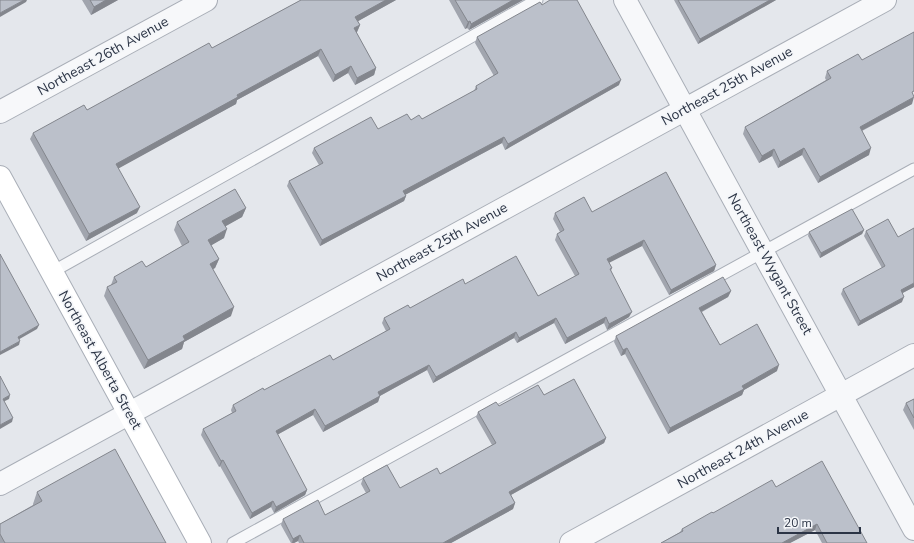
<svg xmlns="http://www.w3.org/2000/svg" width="914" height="543" viewBox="0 0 914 543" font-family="'Nunito Sans',sans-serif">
<rect width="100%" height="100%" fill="#e4e7ec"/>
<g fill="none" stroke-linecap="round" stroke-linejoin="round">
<defs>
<g id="lane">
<polyline points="52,272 537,0"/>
<polyline points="233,543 914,169"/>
</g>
<g id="street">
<polyline points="625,0 914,529"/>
<polyline points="0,112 206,0"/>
<polyline points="0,484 885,0"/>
<polyline points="571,543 914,355"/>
</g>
<polyline id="secondary" points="0,177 200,543"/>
</defs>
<!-- lane casing -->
<use href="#lane" stroke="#a9aeb7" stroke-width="13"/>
<!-- street casing -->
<use href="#street" stroke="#a9aeb7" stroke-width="24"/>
<!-- secondary casing -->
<use href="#secondary" stroke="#a9aeb7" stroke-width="24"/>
<!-- lane -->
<use href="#lane" stroke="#f7f8fa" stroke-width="11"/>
<!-- street -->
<use href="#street" stroke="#f7f8fa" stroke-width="22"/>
<!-- secondary -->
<use href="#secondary" stroke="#fff" stroke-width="22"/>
</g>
<!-- wall -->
<g fill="#a1a5ae">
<polygon points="82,0 118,0 91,15"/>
<polygon points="301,0 396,0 358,21 360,25 357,32 356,32 376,68 374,75 355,85 348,73 333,82 318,56 237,100 236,104 118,168 137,213 86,241 30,139 33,133 87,110 212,48"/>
<polygon points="449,0 523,0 469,30 467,28 465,29"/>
<polygon points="674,0 776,0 698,44"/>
<polygon points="542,5 619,85 505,150 502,143 405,195 406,196 404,201 320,246 287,186 289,181 319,165 312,153 314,148 411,120 422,119 474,91 476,86 494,76 475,43 477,37"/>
<polygon points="862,60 912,104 862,131 869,155 818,183 802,155 778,168 772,156 759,163 743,134 745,127 826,80 825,78 827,71"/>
<polygon points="246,208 242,217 225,226 224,238 211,245 219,259 215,268 213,269 231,316 184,342 182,349 144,369 104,296 107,287 111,285 114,277 146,267 182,246 174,230 177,222"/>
<polygon points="592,212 716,265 714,271 669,295 642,246 609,262 612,268 611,271 629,317 607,330 604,323 565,344 554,323 517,343 514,338 433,383 427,370 380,396 378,402 323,432 313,415 277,435 307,490 305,495 274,513 271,507 250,519 220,466 219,467 201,435 203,429 232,413 231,410 233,405 333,360 386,331 382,323 384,318 410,308 465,284 538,296 575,276 555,240 557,234 560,232 553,219 555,213"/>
<polygon points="864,230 862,234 820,258 808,236 809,232"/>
<polygon points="866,231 914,287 902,293 902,302 858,326 841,294 843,289 882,268 864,236"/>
<polygon points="731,291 728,297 702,312 720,345 777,371 744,390 742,395 668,434 625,354 621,356 614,342 616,336"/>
<polygon points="544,395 606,438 604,443 511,495 515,503 513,509 451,543 299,543 298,541 294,543 291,543 281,525 283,519 325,515 366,493 361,484 363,478 400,488 440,474 492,445 476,417 478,412"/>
<polygon points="914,399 914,430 903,410 906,403"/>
<polygon points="776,487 867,543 822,543 815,530 790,543 661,543 680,532 682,529 713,513"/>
<polygon points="37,492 166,543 0,543 0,524 33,505 33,504"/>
</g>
<!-- shaded-wall -->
<g fill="#83868d">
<polygon points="24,0 27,0 26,2 0,17 0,13"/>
<polygon points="106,0 118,0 91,15 94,7"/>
<polygon points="386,0 396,0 353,24 355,17"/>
<polygon points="513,0 523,0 469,30 471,24"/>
<polygon points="770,0 776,0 698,44 700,39"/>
<polygon points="470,21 467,28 465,29 468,22"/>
<polygon points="360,25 357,32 352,35 354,28"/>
<polygon points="321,49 318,56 237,100 236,104 114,171 116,164 237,95"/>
<polygon points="351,66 348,73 333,82 335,75"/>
<polygon points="376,68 374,75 355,85 357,78"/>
<polygon points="621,80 619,85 505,150 508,144"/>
<polygon points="914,97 912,104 857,133 860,127"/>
<polygon points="504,137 502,143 401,197 403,191"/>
<polygon points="804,148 802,155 778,168 780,162"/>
<polygon points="871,148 869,155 818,183 820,177"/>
<polygon points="774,149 772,156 759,163 762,156"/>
<polygon points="406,196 404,201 320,246 322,240"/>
<polygon points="140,207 137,213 86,241 89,234"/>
<polygon points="246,208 242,217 219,230 222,221"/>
<polygon points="227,229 224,238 205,249 208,240"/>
<polygon points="864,230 862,234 820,258 821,253"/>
<polygon points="644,240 642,246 605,265 607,259"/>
<polygon points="219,259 215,268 207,272 210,264"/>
<polygon points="716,265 714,271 669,295 671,290"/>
<polygon points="914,283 914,287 899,295 901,290"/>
<polygon points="731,291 728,297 697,314 699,308"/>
<polygon points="904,297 902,302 858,326 860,321"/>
<polygon points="234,307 231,316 184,342 182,349 144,369 148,360 183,336"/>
<polygon points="632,312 629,317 607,330 609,324"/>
<polygon points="606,317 604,323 565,344 567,338"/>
<polygon points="556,318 554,323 517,343 519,338"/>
<polygon points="39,325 37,329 16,341 18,337"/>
<polygon points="516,332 514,338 433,383 436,377"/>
<polygon points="20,341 19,345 0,355 0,352"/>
<polygon points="627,348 625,354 621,356 623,350"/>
<polygon points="429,365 427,370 376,398 378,392"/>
<polygon points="779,365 777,371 744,390 742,395 668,434 670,428 742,386"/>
<polygon points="10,395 9,399 1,403 3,399"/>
<polygon points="380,396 378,402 323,432 325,426"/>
<polygon points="315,409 313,415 273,437 276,431"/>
<polygon points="13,418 12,422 0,429 0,425"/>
<polygon points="606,438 604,443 507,497 509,492"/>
<polygon points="223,460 220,466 219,467 221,461"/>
<polygon points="307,490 305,495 274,513 276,507"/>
<polygon points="273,501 271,507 250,519 252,513"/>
<polygon points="515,503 513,509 451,543 443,543"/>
<polygon points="817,524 815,530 790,543 782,543"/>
<polygon points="300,535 298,541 294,543 292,543 293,539"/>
</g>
<!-- building -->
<g fill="#bbc0ca" stroke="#83868d">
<polygon points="0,0 24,0 0,13"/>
<polygon points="90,0 106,0 94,7"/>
<polygon points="301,0 386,0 355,17 360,25 354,28 376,68 357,78 351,66 335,75 321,49 237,95 238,97 116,164 140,207 89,234 33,133 84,105 87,110 209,43 212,48"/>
<polygon points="455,0 513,0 471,24 470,21 468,22"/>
<polygon points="550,0 577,0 621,80 508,144 504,137 459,161 403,191 406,196 322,240 289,181 323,163 314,148 371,117 378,129 407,114 411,120 419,115 422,119 477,89 476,86 498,73 477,37 540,2 542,5"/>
<polygon points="678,0 770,0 700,39"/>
<polygon points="914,32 914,91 912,92 914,97 860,127 871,148 820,177 804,148 780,162 774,149 762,156 745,127 831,78 827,71 858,54 862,60"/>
<polygon points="666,172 716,265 671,290 644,240 607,259 612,268 610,269 632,312 609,324 606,317 567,338 556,318 519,338 516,332 436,377 429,365 378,392 380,396 325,426 315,409 276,431 307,490 276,507 273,501 252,513 223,460 221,461 203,429 236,411 233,405 263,388 264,390 330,355 333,360 390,329 384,318 408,305 410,308 463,279 465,284 516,256 538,296 579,274 557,234 564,230 555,213 584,197 592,212"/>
<polygon points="235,189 246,208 222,221 227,229 208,240 219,259 210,264 234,307 183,336 185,340 148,360 107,287 117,282 114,277 142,261 146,267 189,242 177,222"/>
<polygon points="852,209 864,230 821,253 809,232"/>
<polygon points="888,219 898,237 914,228 914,283 901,290 904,297 860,321 843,289 885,266 866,231"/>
<polygon points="0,254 39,325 18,337 20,341 0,352"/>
<polygon points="723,277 731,291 699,308 720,345 757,324 779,365 742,386 744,389 670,428 627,348 623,350 616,336"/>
<polygon points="0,376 10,395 3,399 13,418 0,425"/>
<polygon points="574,379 606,438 509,492 515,503 443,543 304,543 300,535 293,539 283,519 318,500 325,515 370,491 363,478 387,465 400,488 437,468 440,474 496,443 478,412 496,402 499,406 538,385 544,395"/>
<polygon points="914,399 914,418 906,403"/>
<polygon points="115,449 166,543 5,543 0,534 0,524 42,501 37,492"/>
<polygon points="822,461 867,543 827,543 817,524 782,543 661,543 683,531 682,529 712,512 713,513 772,480 776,487"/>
</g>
<g text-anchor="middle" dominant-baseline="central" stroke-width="3.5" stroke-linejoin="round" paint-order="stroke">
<!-- street labels -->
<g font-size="14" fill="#2b3445" stroke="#f4f6f9">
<text transform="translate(103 56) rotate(-29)">Northeast 26th Avenue</text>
<text transform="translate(727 86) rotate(-29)">Northeast 25th Avenue</text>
<text transform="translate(442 242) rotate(-29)">Northeast 25th Avenue</text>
<text transform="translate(770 264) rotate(61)">Northeast Wygant Street</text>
<text transform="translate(100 360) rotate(61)">Northeast Alberta Street</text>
<text transform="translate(743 449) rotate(-29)">Northeast 24th Avenue</text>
</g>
</g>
<!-- scale -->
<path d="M778 527v6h82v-6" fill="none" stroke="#2b3445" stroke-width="2"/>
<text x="784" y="527" font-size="12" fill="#2b3445" stroke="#f4f6f9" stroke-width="3" paint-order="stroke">20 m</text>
</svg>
